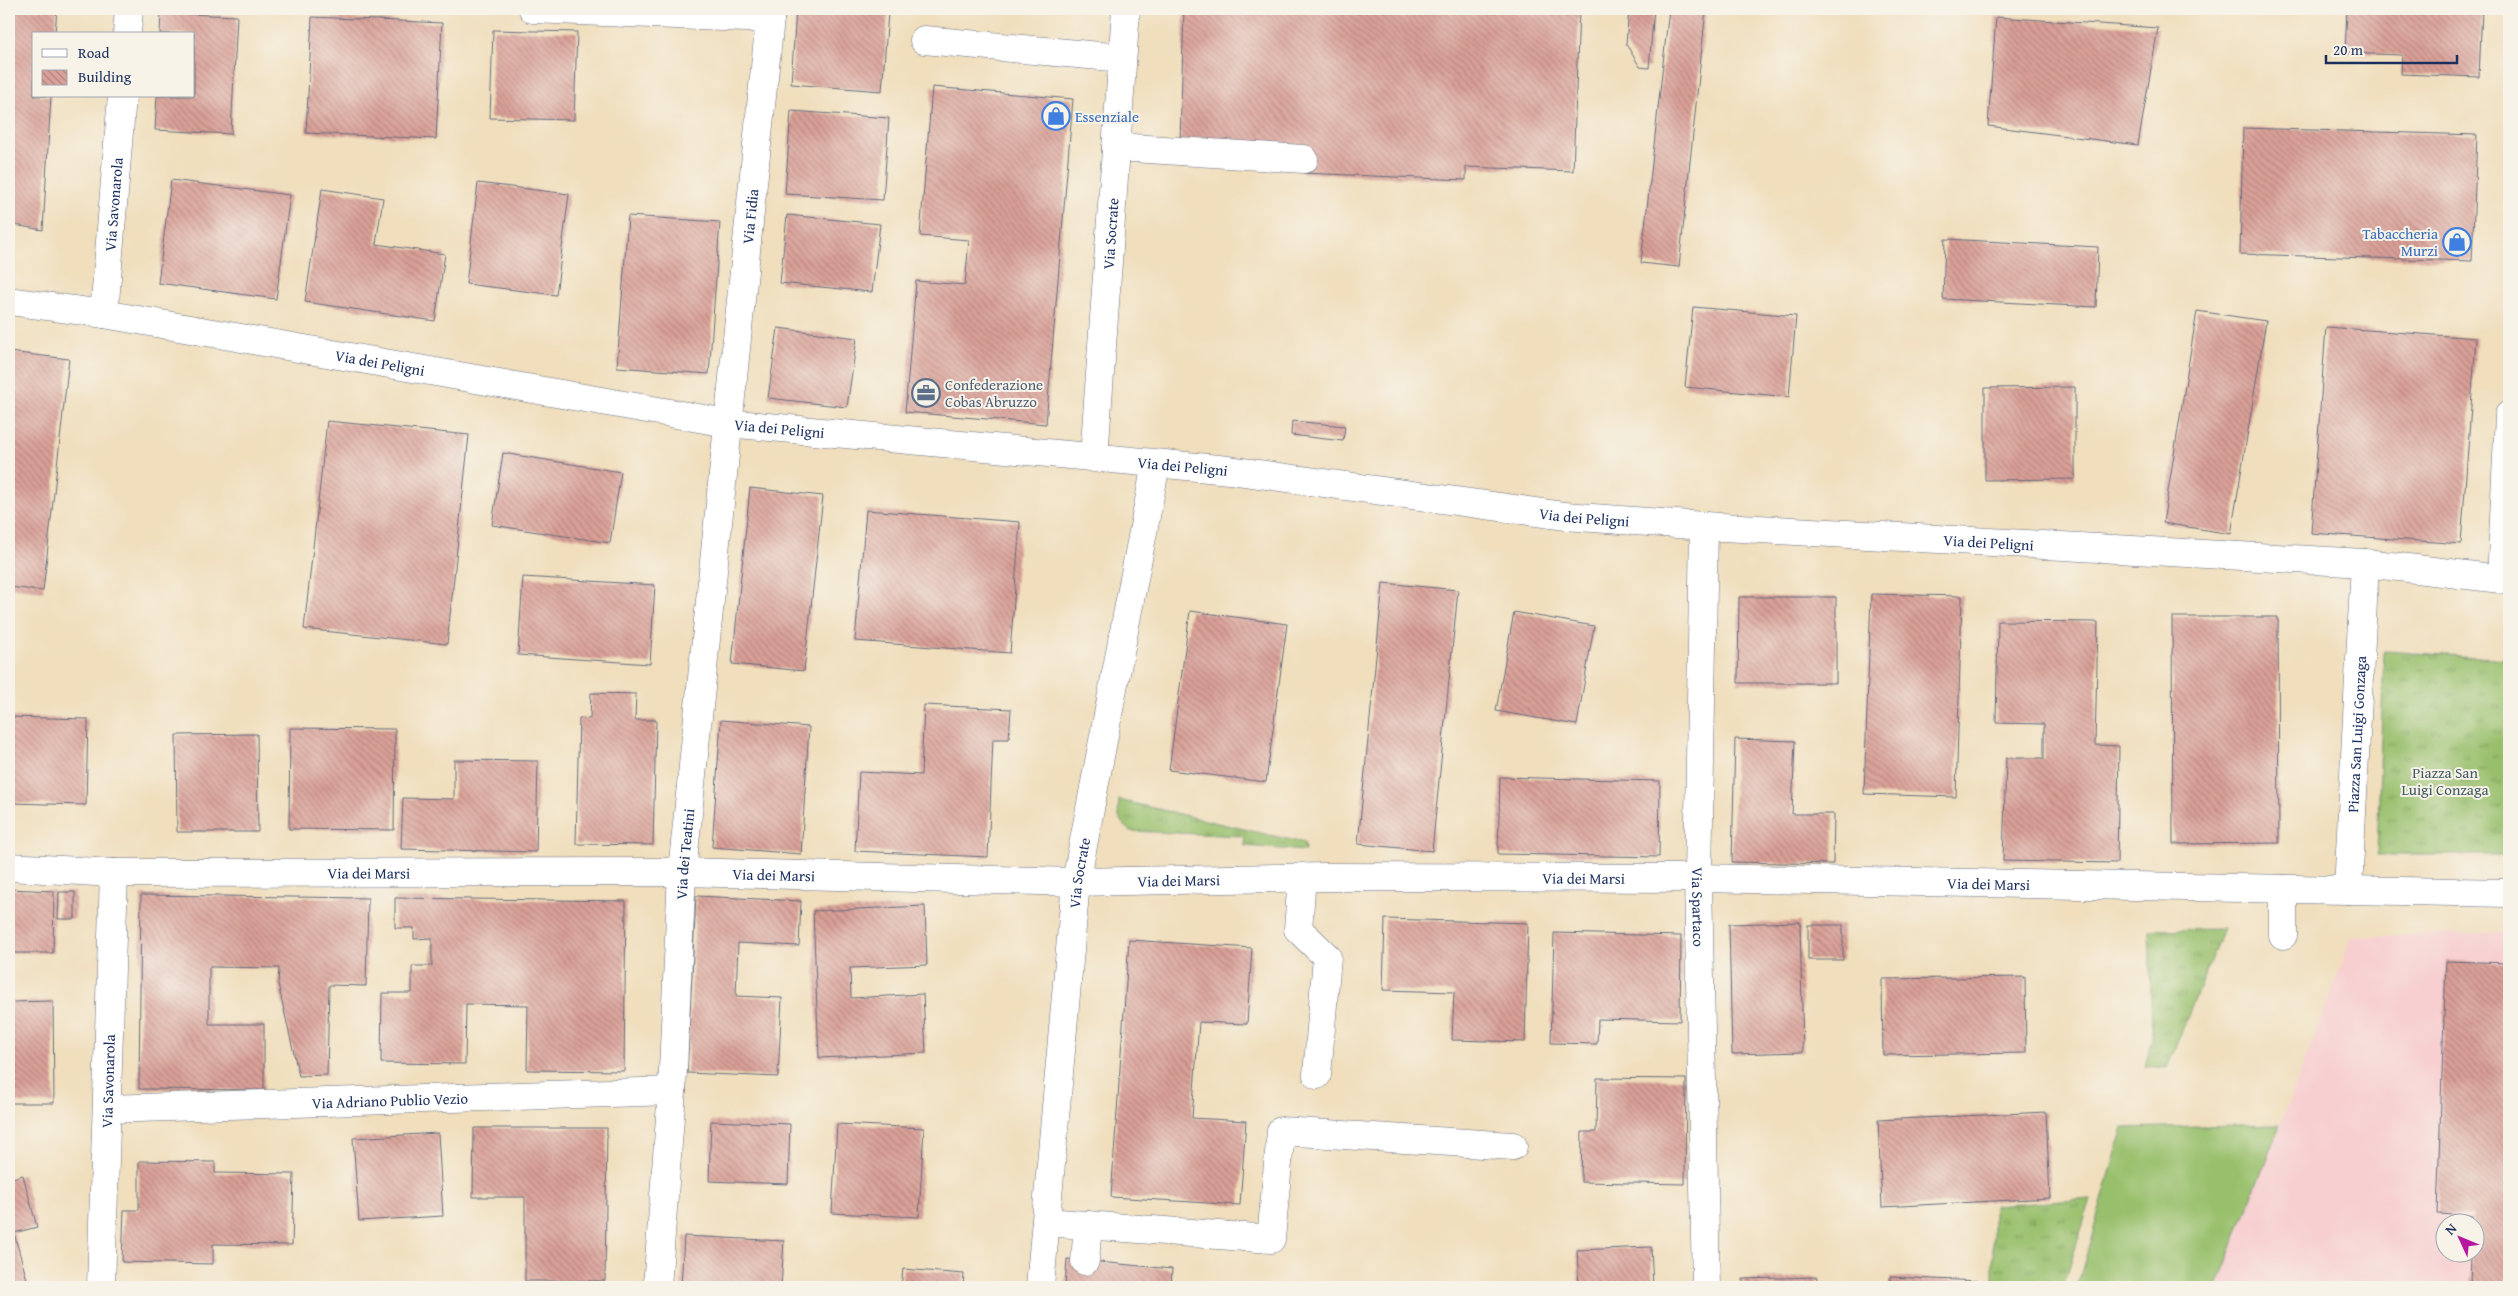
<svg xmlns="http://www.w3.org/2000/svg" width="2518" height="1296" viewBox="0 0 2518 1296" font-family="'Gentium Book Plus',serif">
<defs>
<pattern id="grass-tufts" width="24" height="20" patternUnits="userSpaceOnUse" patternTransform="scale(1.25)"><rect width="24" height="20" fill="#98c06c"/><path d="M3 7l-1-3M5 7V3M7 7l1-3M15 17l-1-3M17 17v-4M19 17l1-3" fill="none" stroke="#7b9c5c"/></pattern>
<pattern id="building-back-hatch" width="6" height="6" patternUnits="userSpaceOnUse" patternTransform="scale(1.25)"><rect width="6" height="6" fill="#daa097"/><path d="M-1 5l2 2M0 0l6 6M5-1l2 2" fill="none" stroke="#b0837e"/></pattern>
</defs>
<rect width="100%" height="100%" fill="#f7f3e8"/>
<filter id="ink" filterUnits="userSpaceOnUse"><feTurbulence type="fractalNoise" baseFrequency=".02" numOctaves="2"/><feDisplacementMap in="SourceGraphic" scale="10" xChannelSelector="R" yChannelSelector="G"/><feConvolveMatrix kernelMatrix="1 2 1 2 8 2 1 2 1" color-interpolation-filters="sRGB"/></filter>
<filter id="wash" filterUnits="userSpaceOnUse"><feTurbulence type="fractalNoise" baseFrequency=".0096" numOctaves="4" result="noise"/><feDisplacementMap in="SourceGraphic" scale="20" xChannelSelector="R" yChannelSelector="G"/><feGaussianBlur stdDeviation="1.12" result="paint"/><feColorMatrix in="noise" values="0 0 0 0 0 0 0 0 0 0 0 0 0 0 0 0 0 1.4 0 .05"/><feComposite in="paint" operator="in"/></filter>
<g filter="url(#wash)">
<rect width="100%" height="100%" fill="#f0debc"/>
<!-- built -->
<path fill="#f7cfd1" fill-rule="evenodd" d="M2509,932V1287H2218L2352,937ZM2446,1224H2476V1254H2446Z"/>
<!-- grass -->
<g fill="url(#grass-tufts)" stroke="#5a7865">
<polygon points="2384,651 2509,659 2509,855 2377,855"/>
<path d="M1119,800L1304,843L1305,851L1245,846L1244,836L1130,831C1118,821 1117,815 1119,800Z"/>
<polygon points="2223,929 2167,1068 2145,1066 2152,1037 2149,930"/>
<polygon points="2091,1199 2063,1287 1993,1287 1993,1206"/>
</g>
<!-- garden -->
<polygon fill="#98c06c" stroke="#5a7865" points="2280,1124 2217,1287 2077,1287 2123,1128"/>
<g id="blocks">
<!-- building -->
<g fill="url(#building-back-hatch)">
<polygon points="9,9 57,9 55,34 34,34 34,96 51,96 43,230 9,224"/>
<polygon points="796,9 888,13 882,91 791,84"/>
<polygon points="1184,9 1579,9 1573,171 1466,167 1466,180 1303,173 1304,146 1180,142"/>
<polygon points="1629,9 1654,9 1649,68 1640,67 1626,44"/>
<polygon points="1669,9 1706,9 1679,267 1641,263"/>
<polygon points="2347,9 2482,9 2479,77 2401,74 2402,55 2345,53"/>
<polygon points="161,13 237,16 231,134 155,130 157,96 194,96 194,34 160,34"/>
<polygon points="312,17 442,23 436,139 306,133"/>
<polygon points="1996,17 2158,28 2138,145 1988,126"/>
<polygon points="493,30 577,32 574,120 490,118"/>
<polygon points="932,87 1073,99 1046,424 905,412 916,281 965,285 969,240 920,236"/>
<polygon points="791,111 889,118 883,200 785,194"/>
<polygon points="2243,128 2477,135 2472,261 2240,254"/>
<polygon points="171,180 290,195 276,299 158,283"/>
<polygon points="478,183 569,194 556,295 466,284"/>
<polygon points="322,189 383,198 376,244 445,254 435,321 305,302"/>
<polygon points="787,215 880,224 872,292 780,283"/>
<polygon points="628,216 720,222 709,374 617,367"/>
<polygon points="1945,239 2098,247 2096,307 1943,299"/>
<polygon points="1693,307 1796,316 1789,397 1685,387"/>
<polygon points="2197,311 2266,321 2231,534 2163,523"/>
<polygon points="2326,327 2476,338 2461,544 2311,533"/>
<polygon points="778,328 857,338 847,407 768,398"/>
<polygon points="9,352 69,359 43,591 9,587"/>
<polygon points="2075,387 2075,479 1985,480 1985,388"/>
<polygon points="327,421 469,435 447,644 304,629"/>
<polygon points="1292,421 1345,426 1343,441 1291,435"/>
<polygon points="503,453 621,472 610,543 492,525"/>
<polygon points="750,488 823,496 804,671 732,664"/>
<polygon points="866,510 1020,522 1010,653 855,641"/>
<polygon points="523,577 655,585 650,664 518,655"/>
<polygon points="1383,583 1458,590 1432,851 1358,844"/>
<polygon points="1871,594 1962,596 1956,797 1864,794"/>
<polygon points="1739,597 1836,597 1836,683 1738,683"/>
<polygon points="1190,611 1287,624 1266,782 1169,770"/>
<polygon points="1514,612 1594,626 1577,725 1496,711"/>
<polygon points="2172,617 2278,617 2279,843 2173,844"/>
<polygon points="1998,621 2098,622 2095,745 2119,746 2117,863 2003,861 2006,758 2044,758 2044,724 1996,723"/>
<polygon points="591,693 636,694 635,720 656,720 653,845 576,844 579,718 590,719"/>
<polygon points="924,705 1011,709 1009,739 993,739 988,857 855,851 859,772 921,775"/>
<polygon points="9,717 88,719 86,805 9,803"/>
<polygon points="721,720 809,727 801,854 712,847"/>
<polygon points="290,728 395,729 394,830 289,829"/>
<polygon points="257,734 258,832 177,832 176,735"/>
<polygon points="1735,739 1795,741 1792,814 1834,814 1833,864 1732,862"/>
<polygon points="454,760 538,761 536,852 401,849 403,798 454,799"/>
<polygon points="1500,777 1660,781 1659,857 1498,854"/>
<polygon points="9,889 54,891 53,953 9,953"/>
<polygon points="59,892 75,892 75,919 58,919"/>
<polygon points="141,895 368,898 366,986 329,985 327,1075 299,1076 278,984 279,968 209,967 209,1024 264,1024 264,1090 139,1089"/>
<polygon points="696,896 801,901 799,946 738,943 736,996 782,998 778,1077 687,1073"/>
<polygon points="395,898 626,901 624,1071 527,1070 528,1005 466,1004 465,1064 381,1063 382,993 412,993 412,966 432,966 432,938 414,939 414,928 395,928"/>
<polygon points="925,906 927,965 850,968 851,998 923,994 926,1053 819,1058 813,911"/>
<polygon points="1385,919 1528,923 1525,1042 1452,1040 1454,992 1383,990"/>
<polygon points="1800,922 1803,1052 1732,1054 1729,924"/>
<rect x="1808" y="925" width="35" height="35"/>
<polygon points="1554,933 1681,936 1680,1021 1598,1019 1597,1044 1551,1043"/>
<polygon points="1129,940 1252,948 1247,1024 1199,1022 1192,1118 1246,1121 1240,1205 1111,1197"/>
<polygon points="2446,961 2509,963 2504,1139 2509,1139 2509,1287 2470,1287 2471,1254 2476,1254 2476,1224 2472,1224 2472,1216 2437,1214"/>
<polygon points="2025,977 2026,1053 1883,1055 1882,979"/>
<polygon points="53,1001 54,1103 9,1103 9,1002"/>
<polygon points="1597,1078 1686,1079 1685,1184 1581,1182 1582,1132 1596,1132"/>
<polygon points="2046,1112 2050,1198 1882,1207 1878,1120"/>
<polygon points="711,1121 790,1124 788,1184 709,1181"/>
<polygon points="837,1124 924,1128 919,1217 832,1213"/>
<polygon points="474,1128 607,1128 605,1281 525,1281 525,1197 473,1197"/>
<polygon points="438,1133 443,1216 359,1221 353,1138"/>
<polygon points="139,1161 215,1162 215,1173 294,1174 292,1245 213,1244 213,1264 122,1262 124,1210 139,1210"/>
<polygon points="23,1175 37,1227 14,1233 29,1287 9,1287 9,1179"/>
<polygon points="684,1236 784,1241 781,1287 681,1287"/>
<polygon points="1651,1247 1653,1287 1579,1287 1577,1250"/>
<polygon points="1067,1259 1172,1269 1171,1287 1065,1287"/>
<polygon points="903,1269 964,1274 963,1287 901,1287"/>
<polygon points="1817,1277 1817,1287 1743,1287 1743,1279"/>
<polygon points="1890,1277 1978,1281 1978,1287 1890,1287"/>
</g>
</g>
</g>
<g filter="url(#ink)">
<use href="#blocks" fill-opacity="0" stroke="#666c7f" stroke-width="1"/>
<g fill="none" stroke-linecap="round" stroke-linejoin="round">
<defs>
<g id="minor">
<polyline points="533,9 770,19"/>
<polyline points="127,34 129,9"/>
<polyline points="924,40 1122,58"/>
<polyline points="1116,147 1304,159"/>
<path id="s1" d="M9,301L104,314L727,423L1229,470L1565,516L1704,526L2365,563L2509,580"/>
<path id="s2" d="M104,314L122,96"/>
<path id="s3" d="M1094,458L1126,9"/>
<path id="s4" d="M1704,526L1698,878L1706,1287"/>
<polyline points="2501,579 2509,415"/>
<path id="s5" d="M9,867L114,873L682,872L1076,882L1325,877L1698,878L2509,893"/>
<polyline points="1302,877 1298,929 1327,957 1317,1075"/>
<path id="s6" d="M2348,890L2365,563"/>
<polyline points="2283,935 2283,889"/>
<path id="s7" d="M108,1109L672,1091"/>
<polyline points="1046,1222 1271,1239 1281,1131 1513,1146"/>
<polyline points="1085,1261 1088,1225"/>
<path id="s8" d="M101,1287L114,873"/>
<path id="s9" d="M657,1287L672,1091L682,872L771,9"/>
<path id="s10" d="M1040,1287L1076,882L1156,464"/>
</g>
</defs>
<!-- minor casing -->
<use href="#minor" stroke="#666c7f" stroke-width="29"/>
<!-- minor -->
<use href="#minor" stroke="#fff" stroke-width="28"/>
</g>
</g>
<!-- icons -->
<defs>
<symbol id="shop-ring" viewBox="-11 -11 22 22"><circle r="9.5" fill="#f7f3e8" stroke="#3f7fe0" stroke-width="1.5"/><path d="M-5-2.5h2.3a2.7 3.5 0 0 1 5.4 0H5L5.5 6h-11ZM-1.5-2.5h3a1.5 2.3 0 0 0-3 0Z" fill="#3f7fe0"/></symbol>
<symbol id="office-ring" viewBox="-11 -11 22 22"><circle r="9.5" fill="#f7f3e8" stroke="#5c6f8a" stroke-width="1.5"/><path d="M-6-3h4V-5.5h4V-3h4V5H-6ZM-1-4.5V-3h2v-1.5ZM-6 0V1H6V0Z" fill="#5c6f8a"/></symbol>
</defs>
<g fill-rule="evenodd">
<use href="#shop-ring" x="1040" y="100" width="32" height="32"/>
<use href="#shop-ring" x="2441" y="226" width="32" height="32"/>
<use href="#office-ring" x="910" y="377" width="32" height="32"/>
</g>
<g text-anchor="middle" dominant-baseline="central" stroke-width="4" stroke-linejoin="round" paint-order="stroke">
<!-- shop labels -->
<g font-size="15" fill="#366cbe" stroke="#f7f3e8" text-anchor="start">
<text x="1075" y="116">Essenziale</text>
<text x="2438" y="233" text-anchor="end">Tabaccheria<tspan x="2438" dy="17">Murzi</tspan></text>
</g>
<!-- street labels -->
<g font-size="15" fill="#1b2f5e" stroke="#f7f3e8">
<text stroke="none"><textPath href="#s2" startOffset="110">Via Savonarola</textPath></text>
<text stroke="none"><textPath href="#s9" startOffset="1075">Via Fidia</textPath></text>
<text stroke="none"><textPath href="#s3" startOffset="225">Via Socrate</textPath></text>
<text stroke="none"><textPath href="#s1" startOffset="376">Via dei Peligni</textPath></text>
<text stroke="none"><textPath href="#s1" startOffset="781">Via dei Peligni</textPath></text>
<text stroke="none"><textPath href="#s1" startOffset="1186">Via dei Peligni</textPath></text>
<text stroke="none"><textPath href="#s1" startOffset="1591">Via dei Peligni</textPath></text>
<text stroke="none"><textPath href="#s1" startOffset="1996">Via dei Peligni</textPath></text>
<text stroke="none"><textPath href="#s6" startOffset="156">Piazza San Luigi Gonzaga</textPath></text>
<text stroke="none"><textPath href="#s9" startOffset="434">Via dei Teatini</textPath></text>
<text stroke="none"><textPath href="#s5" startOffset="360">Via dei Marsi</textPath></text>
<text stroke="none"><textPath href="#s10" startOffset="416">Via Socrate</textPath></text>
<text stroke="none"><textPath href="#s5" startOffset="765">Via dei Marsi</textPath></text>
<text stroke="none"><textPath href="#s5" startOffset="1575">Via dei Marsi</textPath></text>
<text stroke="none"><textPath href="#s5" startOffset="1170">Via dei Marsi</textPath></text>
<text stroke="none"><textPath href="#s5" startOffset="1980">Via dei Marsi</textPath></text>
<text stroke="none"><textPath href="#s4" startOffset="381">Via Spartaco</textPath></text>
<text stroke="none"><textPath href="#s8" startOffset="206">Via Savonarola</textPath></text>
<text stroke="none"><textPath href="#s7" startOffset="282">Via Adriano Publio Vezio</textPath></text>
</g>
<!-- service labels -->
<g font-size="15" fill="#4e5e75" stroke="#f7f3e8" text-anchor="start">
<text x="945" y="384">Confederazione<tspan x="945" dy="17">Cobas Abruzzo</tspan></text>
</g>
<!-- park labels -->
<g font-size="15" fill="#405a62" stroke="#f7f3e8">
<text x="2445" y="772">Piazza San<tspan x="2445" dy="17">Luigi Conzaga</tspan></text>
</g>
</g>
<!-- margin -->
<rect width="2518" height="1296" fill="none" stroke="#f7f3e8" stroke-width="30"/>
<!-- legend -->
<rect x="32" y="32" width="162" height="65" fill="#f7f3e8" stroke="#9fa5b1"/>
<rect x="42" y="49" width="25" height="8" fill="#ffffff" stroke="#9fa5b1"/>
<text x="78" y="58" font-size="15" fill="#1b2f5e">Road</text>
<rect x="42" y="70" width="25" height="15" fill="url(#building-back-hatch)" stroke="#9fa5b1"/>
<text x="78" y="82" font-size="15" fill="#1b2f5e">Building</text>
<!-- north arrow -->
<g transform="translate(2460 1238) rotate(314)"><circle r="24" fill="#f7f3e8" stroke="#9fa5b1"/>
<path d="M0-4L9 19L0 12L-9 19Z" fill="#b5179e"/>
<text y="-8" font-size="14" font-weight="bold" text-anchor="middle" fill="#1b2f5e">N</text>
</g>
<!-- scale -->
<path d="M2326 55v8h131v-8" fill="none" stroke="#1b2f5e" stroke-width="2.5"/>
<text x="2333" y="55" font-size="15" fill="#1b2f5e" stroke="#f7f3e8" stroke-width="4" paint-order="stroke">20 m</text>
</svg>
